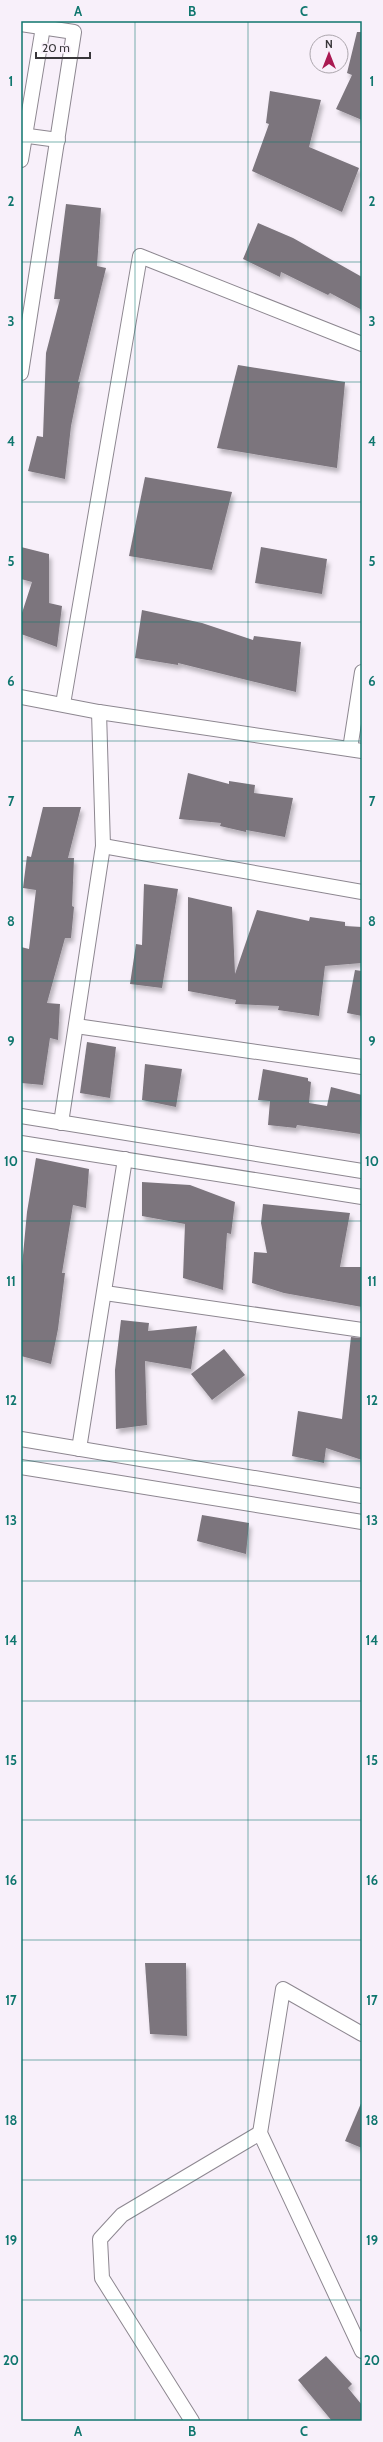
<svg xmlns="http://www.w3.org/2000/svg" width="383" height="2442" viewBox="0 0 383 2442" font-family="Cabin,sans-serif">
<defs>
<filter id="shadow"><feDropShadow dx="2.5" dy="4.5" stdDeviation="2" flood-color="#0004"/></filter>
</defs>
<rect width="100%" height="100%" fill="#f8f0fa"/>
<!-- building -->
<g fill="#7b757d" filter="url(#shadow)">
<polygon points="357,32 362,32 362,120 336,109 352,75 347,73"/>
<polygon points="270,91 321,100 309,147 359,168 342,212 252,171 269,124 266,123"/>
<polygon points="66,204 101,208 97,266 106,268 78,382 80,382 71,426 65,479 28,471 37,436 43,437 46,353 60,299 54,299"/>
<polygon points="258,223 293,238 362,277 362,310 330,293 328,295 281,272 280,277 243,259"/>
<polygon points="238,365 345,382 337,468 217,448"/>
<polygon points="145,477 232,492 212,570 129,556"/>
<polygon points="21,547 49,554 49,603 62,606 57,647 21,634 21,616 32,582 21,579"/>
<polygon points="261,547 327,559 322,594 255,583"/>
<polygon points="142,610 202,623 253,640 254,636 301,642 296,692 178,663 178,665 135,658"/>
<polygon points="188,773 229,784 229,781 255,785 254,793 293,798 285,837 246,830 246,832 220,826 221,823 179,819"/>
<polygon points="43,807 81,807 68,858 74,858 72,906 74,907 71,938 65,938 47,1003 60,1004 58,1040 50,1038 43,1085 21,1083 21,947 29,949 36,890 23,888 27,856 31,857"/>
<polygon points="144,884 178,889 162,988 130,984 136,944 142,945"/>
<polygon points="188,897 232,907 235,974 257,910 309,921 310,917 345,922 345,926 362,927 362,963 325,966 319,1016 278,1010 279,1006 235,1004 236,1000 188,991"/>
<polygon points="355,970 362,971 362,1016 347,1013"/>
<polygon points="87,1042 116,1047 110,1098 80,1093"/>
<polygon points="145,1064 182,1069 176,1107 142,1100"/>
<polygon points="263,1069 308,1078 308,1081 311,1082 309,1103 327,1106 331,1087 362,1095 360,1134 297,1125 296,1128 268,1125 270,1101 258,1100"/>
<polygon points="36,1158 89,1169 86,1208 73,1205 62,1273 65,1273 58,1329 51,1364 21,1356 21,1277 27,1212"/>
<polygon points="142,1182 190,1185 235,1202 231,1234 227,1233 223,1290 183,1278 185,1224 142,1216"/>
<polygon points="263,1204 350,1213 340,1267 362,1267 362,1307 284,1293 252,1283 254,1252 267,1253 261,1223"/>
<polygon points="121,1320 149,1323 148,1331 197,1326 191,1369 145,1361 147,1425 116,1429 115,1370"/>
<polygon points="351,1337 362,1338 362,1460 326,1448 324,1463 292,1456 298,1411 342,1419"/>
<polygon points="224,1349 245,1375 212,1400 191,1374"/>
<polygon points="202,1515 249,1523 246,1554 197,1541"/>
<polygon points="145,1963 186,1963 187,2036 150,2034"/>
<polygon points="362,2101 362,2148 345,2141"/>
<polygon points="326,2356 352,2384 348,2388 362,2405 362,2421 332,2421 298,2380"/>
</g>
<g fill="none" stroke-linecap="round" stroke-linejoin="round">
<defs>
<g id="minor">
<polyline points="21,24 74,32 21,373"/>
<polyline points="21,135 58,140"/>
<polyline points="21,160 44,21"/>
<polyline points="21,697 99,712 362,751"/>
<polyline points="63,704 140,256 362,344"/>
<polyline points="350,749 362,672"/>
<polyline points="103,846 362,892"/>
<polyline points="76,1026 362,1067"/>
<polyline points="21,1116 362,1171"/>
<polyline points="61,1123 103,846 99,712"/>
<polyline points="21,1143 362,1197"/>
<polyline points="105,1293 362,1330"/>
<polyline points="21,1439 362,1496"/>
<polyline points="79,1449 125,1159"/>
<polyline points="21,1467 362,1522"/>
<polyline points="362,2034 283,1989 260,2133 362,2351"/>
<polyline points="192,2421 102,2278 100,2239 122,2215 260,2133"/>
</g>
</defs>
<!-- minor casing -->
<use href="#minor" stroke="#8d8790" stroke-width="16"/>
<!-- minor -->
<use href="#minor" stroke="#fff" stroke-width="14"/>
</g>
<!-- grid -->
<path fill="none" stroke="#0f766e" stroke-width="1" stroke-opacity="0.55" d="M135,21V2421M248,21V2421M21,142H362M21,262H362M21,382H362M21,502H362M21,622H362M21,741H362M21,861H362M21,981H362M21,1101H362M21,1221H362M21,1341H362M21,1461H362M21,1581H362M21,1701H362M21,1820H362M21,1940H362M21,2060H362M21,2180H362M21,2300H362"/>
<!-- border -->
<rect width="383" height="2442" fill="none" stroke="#f8f0fa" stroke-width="44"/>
<!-- north arrow -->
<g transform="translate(329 54)"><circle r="19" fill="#f8f0fa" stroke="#aca6ad"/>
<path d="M0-3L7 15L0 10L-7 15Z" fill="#aa1952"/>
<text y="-6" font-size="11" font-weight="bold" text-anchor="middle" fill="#39373a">N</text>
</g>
<!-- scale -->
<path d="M36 52v6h54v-6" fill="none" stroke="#39373a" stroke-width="2"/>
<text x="42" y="52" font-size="12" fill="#39373a" stroke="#f8f0fa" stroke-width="3" paint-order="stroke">20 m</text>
<rect x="22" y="22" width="339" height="2398" fill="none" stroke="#0f766e" stroke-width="1.5"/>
<g font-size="13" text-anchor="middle" font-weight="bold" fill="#0f766e">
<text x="78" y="16">A</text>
<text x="192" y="16">B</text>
<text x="304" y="16">C</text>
<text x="11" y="86">1</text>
<text x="372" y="86">1</text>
<text x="11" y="206">2</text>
<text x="372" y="206">2</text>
<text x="11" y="326">3</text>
<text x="372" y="326">3</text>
<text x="11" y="446">4</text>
<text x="372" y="446">4</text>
<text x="11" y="566">5</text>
<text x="372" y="566">5</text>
<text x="11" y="686">6</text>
<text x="372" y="686">6</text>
<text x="11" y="806">7</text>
<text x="372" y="806">7</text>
<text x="11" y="926">8</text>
<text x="372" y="926">8</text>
<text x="11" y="1046">9</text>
<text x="372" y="1046">9</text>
<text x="11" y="1166">10</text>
<text x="372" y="1166">10</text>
<text x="11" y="1286">11</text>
<text x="372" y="1286">11</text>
<text x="11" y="1405">12</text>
<text x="372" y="1405">12</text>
<text x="11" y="1525">13</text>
<text x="372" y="1525">13</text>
<text x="11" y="1645">14</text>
<text x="372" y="1645">14</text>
<text x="11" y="1765">15</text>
<text x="372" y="1765">15</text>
<text x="11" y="1885">16</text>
<text x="372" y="1885">16</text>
<text x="11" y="2005">17</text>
<text x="372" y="2005">17</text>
<text x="11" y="2125">18</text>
<text x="372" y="2125">18</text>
<text x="11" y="2245">19</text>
<text x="372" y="2245">19</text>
<text x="11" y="2365">20</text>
<text x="372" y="2365">20</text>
<text x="78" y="2436">A</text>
<text x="192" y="2436">B</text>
<text x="304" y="2436">C</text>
</g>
</svg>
